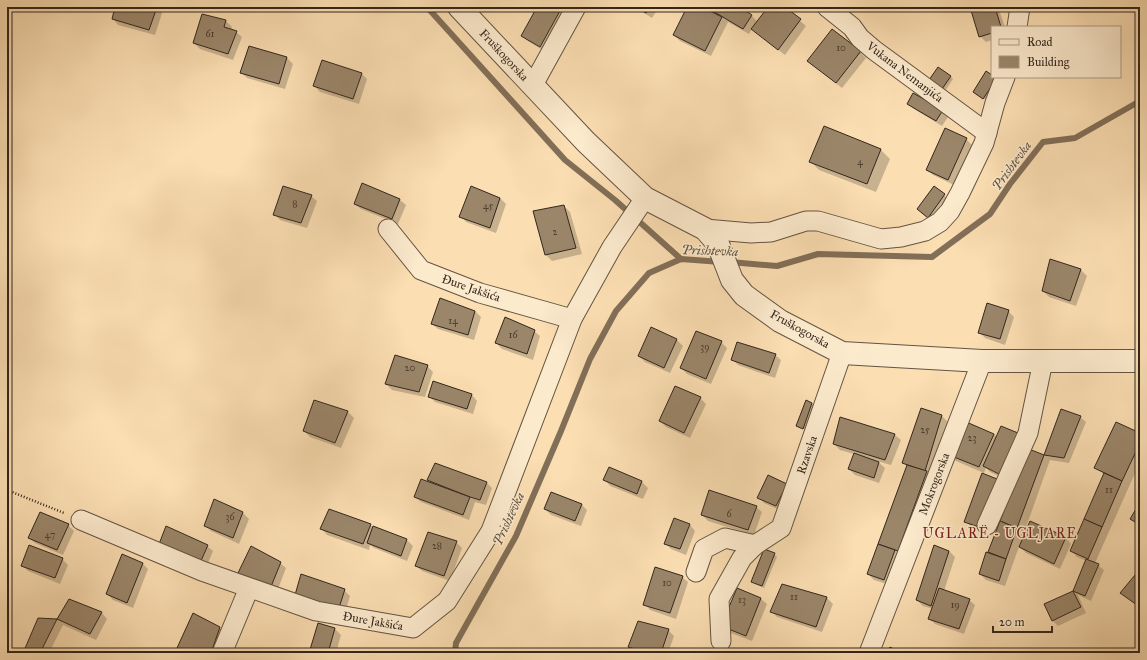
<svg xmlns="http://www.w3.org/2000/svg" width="1147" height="660" viewBox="0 0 1147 660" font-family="'IM FELL Great Primer',serif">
<rect width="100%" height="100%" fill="#fbdeb2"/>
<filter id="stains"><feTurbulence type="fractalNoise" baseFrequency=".005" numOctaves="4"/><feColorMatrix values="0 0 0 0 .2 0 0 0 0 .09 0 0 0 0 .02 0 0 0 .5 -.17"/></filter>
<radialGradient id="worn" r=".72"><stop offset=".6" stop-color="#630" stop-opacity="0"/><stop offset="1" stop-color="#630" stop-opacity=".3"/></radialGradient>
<!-- shadow -->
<g fill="#0003" fill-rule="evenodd">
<polygon points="116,7 164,7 155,35 118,25 113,19"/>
<polygon points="538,7 556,7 567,16 546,52 528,41 522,36"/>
<polygon points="634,7 659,7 652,18"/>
<polygon points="688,7 699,7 710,12 706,7 738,7 751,15 758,22 769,7 784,7 806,26 785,55 752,29 749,34 728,22 711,56 680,41 674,35"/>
<polygon points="971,7 998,7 1005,27 992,27 992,40 986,42 980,36"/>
<polygon points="203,15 226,21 232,27 231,30 236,32 242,37 233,60 200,49 194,43"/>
<polygon points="249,47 287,58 293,64 285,89 247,78 242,73"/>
<polygon points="860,52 866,58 842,88 808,61"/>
<polygon points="361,73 367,79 359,104 320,92 314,86"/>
<polygon points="950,76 953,79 945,91 930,80"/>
<polygon points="992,76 992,77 996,78 986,100 977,95"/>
<polygon points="908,103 942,111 948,117 942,126 914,109"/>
<polygon points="824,128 881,150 890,159 876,192 819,170 810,161"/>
<polygon points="966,139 972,145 954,185 933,175 927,170"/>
<polygon points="363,185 400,200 406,205 398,224 361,209 355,204"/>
<polygon points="944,195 947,198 931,219 921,212"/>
<polygon points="311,196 317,201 307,228 280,220 274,214"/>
<polygon points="500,198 506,204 496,233 466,222 461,216"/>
<polygon points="564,206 570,212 582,254 552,261 546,255"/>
<polygon points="1051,260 1081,270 1087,276 1076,306 1049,297 1043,291"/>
<polygon points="475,311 481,317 474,340 438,329 432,324"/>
<polygon points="1008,311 1014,317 1005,345 985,338 979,332"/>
<polygon points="652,328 677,340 683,346 670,373 645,362 639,356"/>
<polygon points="534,331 540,336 533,360 502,349 496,343"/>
<polygon points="721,342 727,348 711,384 687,374 681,368"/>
<polygon points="775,355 781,360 775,378 738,365 733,360"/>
<polygon points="427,366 433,372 425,397 392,390 386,384"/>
<polygon points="472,395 477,401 473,414 435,402 429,396"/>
<polygon points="700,398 706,404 690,438 666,427 660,421"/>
<polygon points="314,401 348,412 354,418 341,448 310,437 304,431"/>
<polygon points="806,401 812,403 815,406 806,430 797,426"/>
<polygon points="922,409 942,416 948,422 931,476 890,585 874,580 868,574 908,467 904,463"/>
<polygon points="1062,410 1080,417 1086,422 1069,463 1050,460 1005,586 986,580 980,574 993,555 989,552 1030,450 1045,456"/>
<polygon points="841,418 895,435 901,440 891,465 877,461 885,468 879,483 855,475 849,469 854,454 840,450 834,444"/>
<path d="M994,434L997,437L1017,434L1005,479L990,472L986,468L984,473L956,461L950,455ZM990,468L1004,475V476L990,470Z"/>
<polygon points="1140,434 1140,462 1095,563 1104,570 1091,601 1078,595 1086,613 1058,626 1052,620 1045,605 1074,591 1087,561 1077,557 1072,551 1105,475 1096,468"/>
<polygon points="609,468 642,482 648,488 643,499 610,486 605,480"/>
<polygon points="428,480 487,483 492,488 486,505 475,502 469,520 421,502 415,497 433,484"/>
<polygon points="996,480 1002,486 985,532 971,527 966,521"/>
<polygon points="786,484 782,511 764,503 759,497"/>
<polygon points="215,500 243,513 249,519 239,544 211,531 205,525"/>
<polygon points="581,504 587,510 581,526 551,515 545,509"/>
<polygon points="756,507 762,512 754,535 708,521 702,515"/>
<polygon points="68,525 74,531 63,555 35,543 29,538"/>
<polygon points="370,525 374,528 407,540 413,546 407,561 374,548 370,545 369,550 327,535 322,529"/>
<polygon points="690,525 695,531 686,555 671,549 665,543"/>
<polygon points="167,527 207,546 213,551 206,568"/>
<polygon points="1066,538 1071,544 1060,569 1026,553 1020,547"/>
<polygon points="456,542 462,548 450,581 422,571 416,566"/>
<polygon points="935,547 949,551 955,557 944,591 969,600 975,605 964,634 935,624 929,618 933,609 923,606 917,600"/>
<polygon points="774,554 777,557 764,588 755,584 752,581"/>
<polygon points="62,559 68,565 60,584 28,571 22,565"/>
<polygon points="280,563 286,568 276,594 245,579 239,573"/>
<polygon points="143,564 148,569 133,608 113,600 107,594"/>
<polygon points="1140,570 1140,608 1122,593"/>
<polygon points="682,577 688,582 676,619 650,610 645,604"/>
<polygon points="782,585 827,598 833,604 822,632 777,617 772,612"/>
<polygon points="738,589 761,599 767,604 752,641 728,632"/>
<polygon points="344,590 350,596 345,613 296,595"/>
<polygon points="69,600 102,613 107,619 96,640 63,625 49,653 24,653 39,619 58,620"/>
<polygon points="318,624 335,629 341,635 336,653 310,653"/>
<polygon points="220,628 225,634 218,653 183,653 178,648"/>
<polygon points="668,630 674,636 668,653 638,653 630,646"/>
</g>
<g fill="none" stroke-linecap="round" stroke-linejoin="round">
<!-- stream -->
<g stroke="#826f58" stroke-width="6">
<polyline points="427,7 565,160 615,200 681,259"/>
<polyline points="730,262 777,266 818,254 932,257 990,214 1010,184 1043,142 1075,138 1140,101"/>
<polyline points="455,653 456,643 516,536 561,431 590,359 616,311 649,273 681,259 721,262"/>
</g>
</g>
<!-- building -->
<g fill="#9b866a" stroke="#32261d">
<polygon points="115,7 157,7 149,30 112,19"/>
<polygon points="537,7 558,7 561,9 540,47 521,36"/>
<polygon points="637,7 650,7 646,13"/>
<polygon points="687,7 702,7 722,17 705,51 673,35"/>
<polygon points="706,7 740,7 752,15 743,29"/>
<polygon points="768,7 785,7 801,19 778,50 751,29"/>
<polygon points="970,7 995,7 1001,27 992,27 992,33 979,37"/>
<polygon points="202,14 226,20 224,27 237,31 228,54 193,43"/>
<polygon points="832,29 861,51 836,83 807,61"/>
<polygon points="249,46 287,57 279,84 240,73"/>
<polygon points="322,60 362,73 353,99 313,86"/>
<polygon points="938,67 951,76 942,89 929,80"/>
<polygon points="986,71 992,75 992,77 997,78 983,99 973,92"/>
<polygon points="913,93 943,110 936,121 907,104"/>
<polygon points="824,126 881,149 867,184 809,162"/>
<polygon points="945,128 967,138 948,180 926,170"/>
<polygon points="362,183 400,199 392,219 354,204"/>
<polygon points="283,186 312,195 301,223 273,215"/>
<polygon points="471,186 500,198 490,228 459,217"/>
<polygon points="934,186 945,194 928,218 917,209"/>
<polygon points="564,205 576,248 545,255 533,211"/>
<polygon points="1050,259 1081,269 1070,301 1042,291"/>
<polygon points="440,298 475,311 468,335 431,324"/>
<polygon points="987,303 1009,310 1000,339 978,333"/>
<polygon points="505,317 535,330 527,354 495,343"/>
<polygon points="651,327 677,339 664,368 638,356"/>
<polygon points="696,331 722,341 706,379 680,368"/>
<polygon points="737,342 776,354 769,373 731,360"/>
<polygon points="395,355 428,365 419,392 385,384"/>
<polygon points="433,381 472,394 467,409 428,397"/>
<polygon points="675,386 701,397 684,433 659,421"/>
<polygon points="314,400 348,411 335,443 303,431"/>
<polygon points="806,400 812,403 803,429 796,426"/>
<polygon points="921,408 942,415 925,471 902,463"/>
<polygon points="1061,409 1081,416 1064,458 1044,455"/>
<polygon points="840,417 895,434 885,460 833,444"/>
<polygon points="964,421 994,434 979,467 949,455"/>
<polygon points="1116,422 1140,433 1140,443 1122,481 1094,468"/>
<polygon points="1001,426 1018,433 999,474 983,466"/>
<polygon points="1029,449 1044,455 1017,528 1000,521"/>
<polygon points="854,453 879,462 874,478 848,469"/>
<polygon points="435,463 487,482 480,500 470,497 427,480"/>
<polygon points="907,465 927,471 898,551 878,544"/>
<polygon points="609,467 642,481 637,494 603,480"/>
<polygon points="982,473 997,479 979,527 964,522"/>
<polygon points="1104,473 1122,481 1102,527 1084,519"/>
<polygon points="768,475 787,484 776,506 757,498"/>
<polygon points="421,479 470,497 463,515 414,497"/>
<polygon points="709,490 757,506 748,530 701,515"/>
<polygon points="551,492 582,504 575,521 544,509"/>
<polygon points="214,499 243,512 233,538 204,526"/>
<polygon points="1139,504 1140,504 1140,525 1130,519"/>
<polygon points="329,509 371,524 363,544 320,529"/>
<polygon points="40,512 69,524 57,550 28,538"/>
<polygon points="674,518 690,524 680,549 664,544"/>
<polygon points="1084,519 1102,527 1088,559 1070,551"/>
<polygon points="1000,521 1017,528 1006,559 988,552"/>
<polygon points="1030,521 1066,537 1054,564 1019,547"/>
<polygon points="166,526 208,545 200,563 159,544"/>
<polygon points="373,526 407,539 401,556 367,543"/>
<polygon points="428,532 457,541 444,576 415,566"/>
<polygon points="878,544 895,550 884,580 867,574"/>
<polygon points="29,545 63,558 55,578 21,566"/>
<polygon points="934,545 949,551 931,606 916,600"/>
<polygon points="251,546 281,562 270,589 238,573"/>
<polygon points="764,549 775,553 762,586 751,582"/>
<polygon points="986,552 1006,559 999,581 979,574"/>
<polygon points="122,554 143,563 127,603 106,594"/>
<polygon points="1086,559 1099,564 1085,596 1073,591"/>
<polygon points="655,567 683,576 670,613 643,605"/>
<polygon points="1140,569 1140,601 1137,605 1120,593"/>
<polygon points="301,574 345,589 339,608 295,595"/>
<polygon points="782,584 827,597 816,627 770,612"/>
<polygon points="737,588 761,598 746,636 721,626"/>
<polygon points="939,588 970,599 959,629 928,619"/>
<polygon points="1073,591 1081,607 1052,621 1044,604"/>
<polygon points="69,599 102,612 90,634 57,619"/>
<polygon points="193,613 220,627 211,653 186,653 177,648"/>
<polygon points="38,618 57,619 40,653 23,653"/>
<polygon points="638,621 669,629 661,653 649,653 628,647"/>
<polygon points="318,623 335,628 328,653 309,653"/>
<polygon points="890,647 901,653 887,653"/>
<polygon points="682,649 695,653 680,653"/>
</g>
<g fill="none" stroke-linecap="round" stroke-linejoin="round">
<defs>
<g id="minor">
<polyline points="827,7 852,27 860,38 874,50 987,133"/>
<polyline points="1017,27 1020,7"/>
<polyline points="533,85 576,7"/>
<polyline points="388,229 421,270 480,293 572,319"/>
<polyline points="705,229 751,233 771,232 806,221 818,221 881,239 901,237 925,231 940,222 950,211 960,193 984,143 995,103 1005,77"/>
<polyline points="81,520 202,571 316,611 413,628 447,601 491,531 572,319 612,247 645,198"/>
<polyline points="987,525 1028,433 1043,361"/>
<polyline points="696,572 704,549 725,538 755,545 781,528 842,353"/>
<polyline points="721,641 719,599 742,558 755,545"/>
<polyline points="222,653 249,588"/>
<polyline points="869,653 982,361"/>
</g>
<polyline id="tertiary" points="459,7 586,142 645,198 705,229 718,244 732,280 744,295 780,321 842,353 982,361 1140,361"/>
</defs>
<!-- minor casing -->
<use href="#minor" stroke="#645442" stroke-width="21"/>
<!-- tertiary casing -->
<use href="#tertiary" stroke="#645442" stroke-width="24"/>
<!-- path -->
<polyline stroke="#32261d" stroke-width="2.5" stroke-dasharray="1 2" stroke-linecap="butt" points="7,490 64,513"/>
<!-- minor -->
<use href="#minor" stroke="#fceacd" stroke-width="19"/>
<!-- tertiary -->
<use href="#tertiary" stroke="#fceacd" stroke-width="22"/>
</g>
<g text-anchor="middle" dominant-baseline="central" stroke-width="3" stroke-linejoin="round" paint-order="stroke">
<!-- number labels -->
<g font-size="10" fill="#4c3e30">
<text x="210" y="34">61</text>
<text x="841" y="48">10</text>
<text x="860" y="162">4</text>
<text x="295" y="204">8</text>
<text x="488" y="206">45</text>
<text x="555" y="232">2</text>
<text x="453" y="321">14</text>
<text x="513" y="335">16</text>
<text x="705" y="347">39</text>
<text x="410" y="368">20</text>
<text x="925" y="430">25</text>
<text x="972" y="438">23</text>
<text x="1109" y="490">11</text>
<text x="729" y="514">6</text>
<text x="230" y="517">36</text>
<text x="50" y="535">47</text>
<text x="437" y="546">28</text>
<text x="667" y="583">10</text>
<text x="794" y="597">11</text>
<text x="742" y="600">13</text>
<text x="955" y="605">19</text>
</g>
<!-- street labels -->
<g font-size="12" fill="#32261d" stroke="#fceacd">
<text transform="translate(504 55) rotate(47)">Fruškogorska</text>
<text transform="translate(905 72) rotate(37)">Vukana Nemanjića</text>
<text transform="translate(471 288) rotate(19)">Đure Jakšića</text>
<text transform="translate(800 329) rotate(29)">Fruškogorska</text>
<text transform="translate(807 455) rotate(-71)">Rzavska</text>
<text transform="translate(934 484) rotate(-69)">Mokrogorska</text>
<text transform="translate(373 621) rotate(10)">Đure Jakšića</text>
</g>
<!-- water labels -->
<g font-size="13" font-style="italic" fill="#61503f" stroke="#fceacd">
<text transform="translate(1012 166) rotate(-54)">Prishtevka</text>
<text transform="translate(710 251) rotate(2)">Prishtevka</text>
<text transform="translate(509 519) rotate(-65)">Prishtevka</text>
</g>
<!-- quarter labels -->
<g font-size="14" letter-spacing="1" fill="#7a1f14" stroke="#fceacd">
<text x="1000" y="533">UGLARË - UGLJARE</text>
</g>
</g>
<!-- margin -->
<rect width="1147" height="660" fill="none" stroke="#fbdeb2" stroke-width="24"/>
<rect x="8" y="8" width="1131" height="644" fill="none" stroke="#32261d" stroke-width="2"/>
<rect x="12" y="12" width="1123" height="636" fill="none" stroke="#32261d"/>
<!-- legend -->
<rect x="991" y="26" width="130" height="52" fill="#fceacd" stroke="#ab9c87"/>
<rect x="999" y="39" width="20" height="6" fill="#fceacd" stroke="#ab9c87"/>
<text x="1027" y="46" font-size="12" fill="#32261d">Road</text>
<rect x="999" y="56" width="20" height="12" fill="#9b866a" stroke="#ab9c87"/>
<text x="1027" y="66" font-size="12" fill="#32261d">Building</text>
<!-- scale -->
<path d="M993 626v6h59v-6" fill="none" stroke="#32261d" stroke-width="2"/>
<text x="999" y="626" font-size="12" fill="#32261d" stroke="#fceacd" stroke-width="3" paint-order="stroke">20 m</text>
<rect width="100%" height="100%" filter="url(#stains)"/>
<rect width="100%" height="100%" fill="url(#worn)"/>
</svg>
